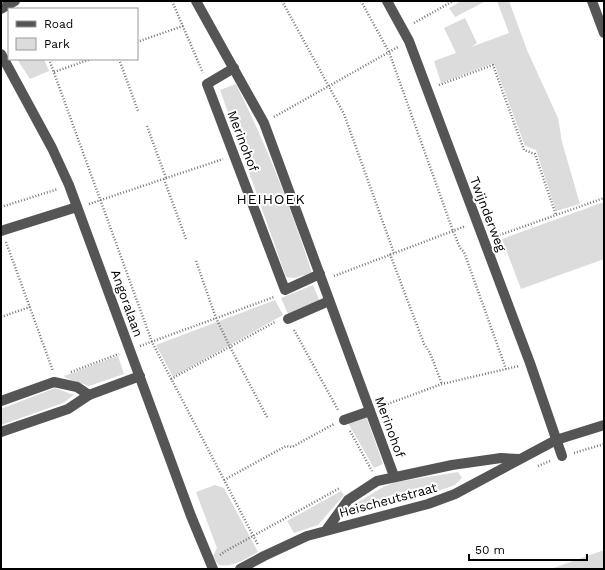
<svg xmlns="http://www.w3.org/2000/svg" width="605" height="570" viewBox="0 0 605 570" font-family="'Work Sans',sans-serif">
<rect width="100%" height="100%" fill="#fff"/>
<!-- green -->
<g fill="#dcdcdc">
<polygon points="461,1 486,1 455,17 449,8"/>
<polygon points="497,1 509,1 527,50 558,118 562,142 580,204 556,211 536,150 525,146 494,63 441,83 434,61 456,53 444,28 465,18 477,43 471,47 509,33"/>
<polygon points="17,59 44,59 49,71 30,79"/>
<path d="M236,84C266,144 291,208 312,273L294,278L286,277L220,90Z"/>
<polygon points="604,202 604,259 521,289 502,239"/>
<polygon points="313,285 320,302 288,314 281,298"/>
<polygon points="275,300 283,315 173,377 156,345"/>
<polygon points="118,356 124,374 89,386 66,378 64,376"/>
<polygon points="55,388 74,395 63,403 1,425 1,409"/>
<polygon points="366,416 383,464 374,468 348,423"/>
<polygon points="458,472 462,478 455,485 427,495 363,511 357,510 357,503 383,487 396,482"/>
<path d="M215,485L224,488L258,552C249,557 228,570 218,564C216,562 214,558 213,556L217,548L196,492Z"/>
<polygon points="341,491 344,495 318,525 294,533 287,521"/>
<polygon points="604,550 604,569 551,569"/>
</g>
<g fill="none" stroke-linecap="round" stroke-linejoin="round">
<!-- path -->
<g stroke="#777" stroke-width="2.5" stroke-dasharray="1 2" stroke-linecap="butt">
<polyline points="172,1 203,73"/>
<polyline points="282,1 344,114 394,253"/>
<polyline points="361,1 389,52 453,231 460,248 464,252 506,369"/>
<polyline points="414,23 453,1"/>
<polyline points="137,42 183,26"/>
<polyline points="49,59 152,342 258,545"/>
<polyline points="119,59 138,111"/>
<polyline points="54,72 91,59"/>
<polyline points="439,85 493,65 524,150 535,154 556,215"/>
<polyline points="274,117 398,47"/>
<polyline points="147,126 166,178"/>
<polyline points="164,179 186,239"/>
<polyline points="89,204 223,159"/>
<polyline points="1,207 58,189"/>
<polyline points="494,237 604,198"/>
<polyline points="6,242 53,371"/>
<polyline points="390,254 424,344 430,353 442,384"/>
<polyline points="196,261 216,318 230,347 268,419"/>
<polyline points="334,276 466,226"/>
<polyline points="1,317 30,307"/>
<polyline points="294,330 338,410"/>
<polyline points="140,346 274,297"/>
<polyline points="71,372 119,354"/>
<polyline points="171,379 275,322"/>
<polyline points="382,406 442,384 519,366"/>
<polyline points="350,431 372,471"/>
<polyline points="574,453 604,444"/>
<polyline points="538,466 550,461"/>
<polyline points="224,480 286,446 292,447 334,424"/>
<polyline points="220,555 224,552 340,488"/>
</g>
<!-- minor -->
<g stroke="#555" stroke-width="10">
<polyline points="196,1 264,123 394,476"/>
<polyline points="387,1 409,41 530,363 562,456"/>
<polyline points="592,1 604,33"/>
<polyline points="1,9 15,1"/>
<polyline points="1,54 52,148 69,185 191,516 213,569"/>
<polyline points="234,68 207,84 285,290 320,274"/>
<polyline points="1,231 77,207"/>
<polyline points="288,319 329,301"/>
<polyline points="1,401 54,382 77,387 89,395"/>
<polyline points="344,420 370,411"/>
<polyline points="1,432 68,409 89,395 140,376"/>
<polyline points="327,529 348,500 377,481 452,465 501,458 519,459"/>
<polyline points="240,569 264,556 307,536 428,504 455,494 556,440 604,425"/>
</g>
</g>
<g text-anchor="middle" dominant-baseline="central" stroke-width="4" stroke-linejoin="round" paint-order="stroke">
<!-- street labels -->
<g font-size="13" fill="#000" stroke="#fff">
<text transform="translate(243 141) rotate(69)">Merinohof</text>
<text transform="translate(488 214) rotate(69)">Twijnderweg</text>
<text transform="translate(127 303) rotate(70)">Angoralaan</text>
<text transform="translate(390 427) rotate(70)">Merinohof</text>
<text transform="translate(388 500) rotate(-15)">Heischeutstraat</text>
</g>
<!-- neighbourhood labels -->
<g font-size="14" letter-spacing="1" fill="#000" stroke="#fff">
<text x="271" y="199">HEIHOEK</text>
</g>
</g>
<!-- border -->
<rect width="605" height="570" fill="none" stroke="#000000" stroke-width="4"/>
<!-- legend -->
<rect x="8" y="8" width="130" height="52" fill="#ffffff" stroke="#999999"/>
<rect x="16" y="21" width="20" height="6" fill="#555555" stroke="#999999"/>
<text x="44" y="28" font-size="12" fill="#000000">Road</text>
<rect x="16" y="38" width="20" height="12" fill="#dcdcdc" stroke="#999999"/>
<text x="44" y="48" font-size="12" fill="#000000">Park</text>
<!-- scale -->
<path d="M469 554v6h118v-6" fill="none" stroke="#000000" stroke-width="2"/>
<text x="475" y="554" font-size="12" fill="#000000" stroke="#ffffff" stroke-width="3" paint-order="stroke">50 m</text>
</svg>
